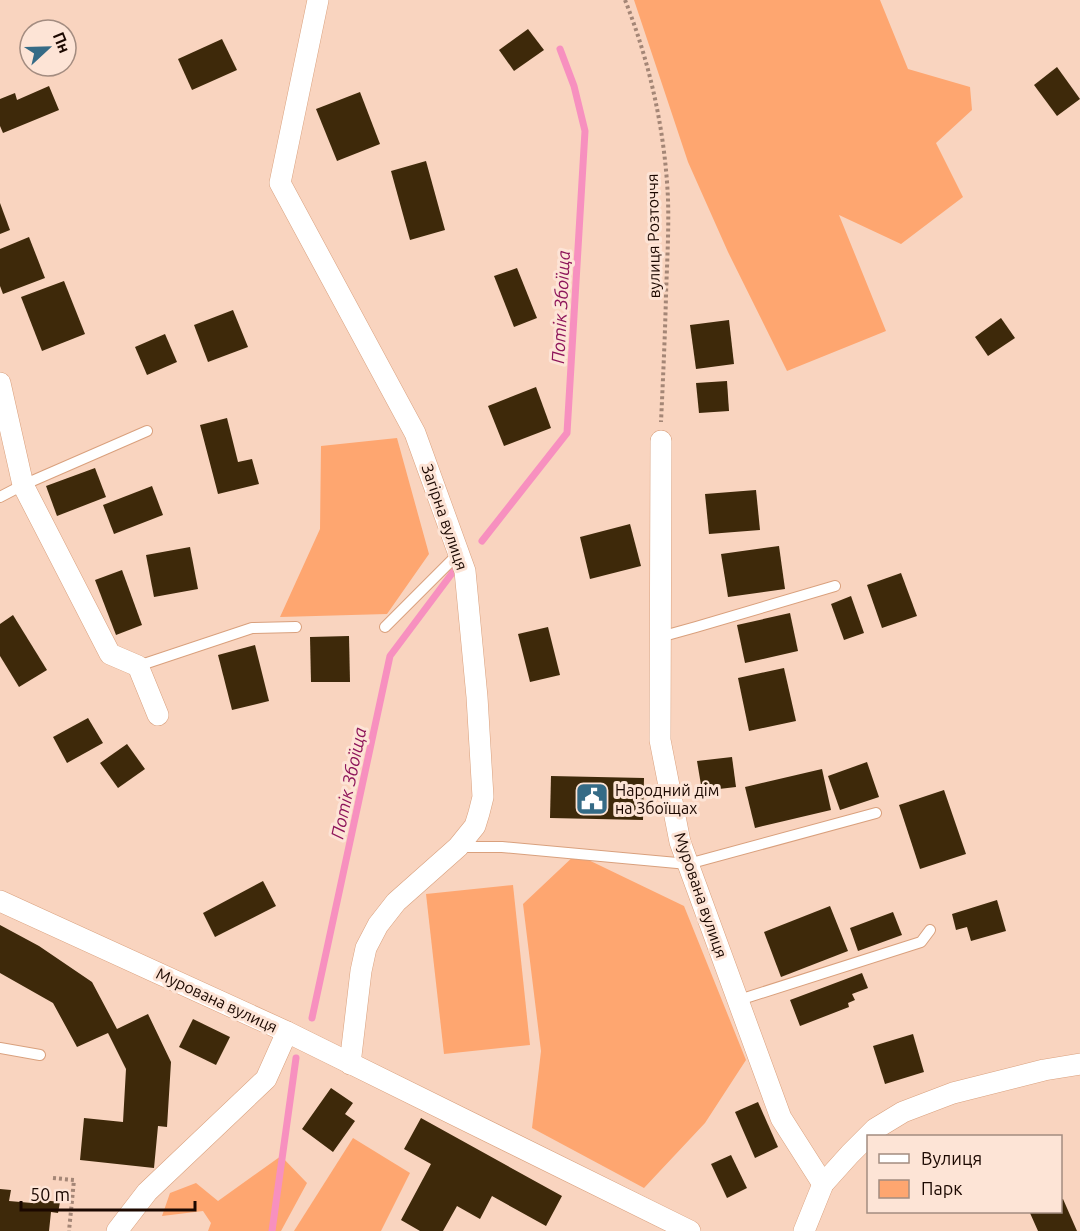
<svg xmlns="http://www.w3.org/2000/svg" width="1080" height="1231" viewBox="0 0 1080 1231" font-family="Ubuntu,sans-serif">
<rect width="100%" height="100%" fill="#f9d4bf"/>
<!-- green -->
<g fill="#fea670">
<polygon points="634,0 880,0 908,69 970,87 972,110 936,143 963,197 901,244 839,215 886,331 787,371 728,252 688,162"/>
<polygon points="397,438 429,554 387,614 280,617 320,529 321,446"/>
<polygon points="576,854 684,906 746,1060 705,1123 644,1188 532,1128 541,1051 523,904"/>
<polygon points="513,885 530,1045 444,1054 426,894"/>
<polygon points="353,1138 410,1173 381,1231 294,1231"/>
<polygon points="281,1156 307,1183 281,1231 208,1231 211,1223 203,1211 162,1216 170,1193 196,1183 218,1201"/>
</g>
<g fill="none" stroke-linecap="round" stroke-linejoin="round">
<!-- stream -->
<g stroke="#f790bf" stroke-width="7">
<polyline points="482,541 567,433 585,131 574,86 560,49"/>
<polyline points="312,1018 390,656 453,572"/>
<polyline points="272,1231 296,1058"/>
</g>
</g>
<!-- building -->
<g fill="#3e290a">
<polygon points="528,29 544,50 514,71 499,50"/>
<polygon points="222,39 237,70 192,90 178,59"/>
<polygon points="1057,67 1080,99 1057,116 1034,85"/>
<polygon points="49,86 59,110 3,133 0,126 0,99 15,93 17,100"/>
<polygon points="360,92 380,144 337,161 316,109"/>
<polygon points="426,161 445,230 410,240 391,171"/>
<polygon points="0,203 10,230 0,234"/>
<polygon points="29,237 45,278 3,294 0,286 0,249"/>
<polygon points="517,268 537,318 514,327 494,276"/>
<polygon points="64,281 85,334 42,351 21,297"/>
<polygon points="233,310 248,347 208,362 194,325"/>
<polygon points="1001,318 1015,338 988,356 975,337"/>
<polygon points="729,320 734,364 696,369 690,325"/>
<polygon points="165,334 177,362 147,375 135,347"/>
<polygon points="727,381 729,411 699,413 696,383"/>
<polygon points="536,387 551,428 504,446 488,406"/>
<polygon points="227,418 238,462 252,459 259,484 218,494 200,425"/>
<polygon points="95,468 106,497 57,516 46,486"/>
<polygon points="152,486 163,515 114,534 103,505"/>
<polygon points="756,490 760,530 709,534 705,494"/>
<polygon points="630,524 641,566 590,579 580,537"/>
<polygon points="779,546 785,589 728,597 721,554"/>
<polygon points="190,547 198,589 154,597 146,555"/>
<polygon points="122,570 142,625 116,635 95,580"/>
<polygon points="901,573 917,616 882,628 867,585"/>
<polygon points="851,596 864,633 844,640 831,604"/>
<polygon points="790,613 798,651 745,663 737,625"/>
<polygon points="13,615 47,670 19,687 0,656 0,624"/>
<polygon points="548,627 560,675 530,682 518,634"/>
<polygon points="349,636 350,682 311,682 310,637"/>
<polygon points="255,645 269,701 232,710 218,655"/>
<polygon points="784,668 796,721 749,731 738,678"/>
<polygon points="88,718 103,743 67,763 53,737"/>
<polygon points="127,744 145,769 118,788 100,763"/>
<polygon points="732,757 736,787 702,791 697,761"/>
<polygon points="867,762 879,797 840,810 828,776"/>
<polygon points="822,769 831,810 755,828 745,787"/>
<polygon points="551,776 644,778 643,820 550,818"/>
<polygon points="944,790 966,854 920,869 899,805"/>
<polygon points="263,881 276,906 215,937 203,913"/>
<polygon points="997,900 1006,931 971,941 967,927 956,930 952,914"/>
<polygon points="830,906 848,951 781,977 764,932"/>
<polygon points="893,912 902,935 858,951 850,928"/>
<polygon points="0,925 39,946 92,982 117,1029 148,1014 171,1062 167,1127 158,1126 154,1168 80,1160 84,1118 123,1122 126,1069 108,1033 77,1047 53,1003 0,973"/>
<polygon points="862,973 868,988 852,994 855,1000 848,1003 849,1007 800,1026 790,1000"/>
<polygon points="193,1019 230,1037 216,1065 179,1047"/>
<polygon points="913,1034 924,1072 885,1084 873,1046"/>
<polygon points="331,1088 353,1103 345,1114 355,1121 333,1152 302,1129"/>
<polygon points="758,1102 778,1147 755,1158 735,1112"/>
<polygon points="421,1118 562,1196 546,1226 492,1196 480,1219 457,1206 443,1231 420,1231 401,1220 431,1164 404,1149"/>
<polygon points="731,1155 747,1188 727,1198 711,1164"/>
<polygon points="0,1189 11,1190 9,1201 32,1203 33,1199 60,1202 58,1213 51,1212 49,1231 0,1231"/>
<polygon points="1063,1199 1077,1231 1038,1231 1030,1213 1034,1212 1060,1212 1060,1200"/>
</g>
<g fill="none" stroke-linecap="round" stroke-linejoin="round">
<defs>
<g id="service">
<polyline points="0,497 23,485 147,431"/>
<polyline points="385,627 459,553"/>
<polyline points="660,637 696,627 835,586"/>
<polyline points="138,666 252,628 296,627"/>
<polyline points="458,847 502,847 688,864 876,813"/>
<polyline points="739,1000 921,942 930,930"/>
<polyline points="0,1048 40,1055"/>
</g>
<g id="minor">
<polyline points="318,0 280,183 415,433 465,571 477,697 483,797 479,813 475,826 458,847 396,902 378,925 366,948 361,971 350,1064"/>
<polyline points="0,383 23,485 110,654 138,666 158,715"/>
<polyline points="661,441 660,740 680,842 781,1118 823,1184"/>
<polyline points="0,901 287,1032 690,1231"/>
<polyline points="117,1231 147,1192 266,1079 287,1032"/>
<polyline points="804,1231 823,1184 850,1154 875,1129 903,1112 953,1093 1044,1070 1080,1064"/>
</g>
</defs>
<!-- service casing -->
<use href="#service" stroke="#d9a07d" stroke-width="12"/>
<!-- minor casing -->
<use href="#minor" stroke="#d9a07d" stroke-width="22"/>
<!-- path -->
<g stroke="#a48676" stroke-width="4" stroke-dasharray="3 3" stroke-linecap="butt">
<path d="M625,0C650,63 665,131 668,199C669,231 667,263 666,295C665,337 663,379 661,422"/>
<polyline points="53,1178 74,1180 69,1231"/>
</g>
<!-- service -->
<use href="#service" stroke="#fff" stroke-width="10"/>
<!-- minor -->
<use href="#minor" stroke="#fff" stroke-width="21"/>
</g>
<!-- icons -->
<defs>
<symbol id="civic-square" viewBox="-11 -11 22 22"><rect x="-9" y="-9" width="18" height="18" rx="4" fill="#356b86" stroke="#fde4d6"/><path d="M-.6-6.5H3V-4.5H.6V-3L4-1V1h2V6H-6V1h2V-1L-.6-3ZM-1.2 2.5V6h2.4V2.5Z" fill="#fff"/></symbol>
</defs>
<g fill-rule="evenodd">
<use href="#civic-square" x="573" y="780" width="38" height="38"/>
</g>
<g text-anchor="middle" dominant-baseline="central" stroke-width="6" stroke-linejoin="round" paint-order="stroke">
<!-- street labels -->
<g font-size="16" fill="#1b0800" stroke="#fde4d6">
<text transform="translate(653 236) rotate(-91)">вулиця Розточчя</text>
<text transform="translate(445 517) rotate(71)">Загірна вулиця</text>
<text transform="translate(701 895) rotate(71)">Мурована вулиця</text>
<text transform="translate(217 1000) rotate(25)">Мурована вулиця</text>
</g>
<!-- poi labels -->
<g font-size="16" fill="#1b0800" stroke="#fde4d6" text-anchor="start">
<text x="615" y="790">Народний дім<tspan x="615" dy="18">на Збоїщах</tspan></text>
</g>
<!-- water labels -->
<g font-size="18" font-style="italic" fill="#8e155a" stroke="#fde4d6">
<text transform="translate(560 307) rotate(-87)">Потік Збоїща</text>
<text transform="translate(348 783) rotate(-78)">Потік Збоїща</text>
</g>
</g>
<!-- legend -->
<rect x="867" y="1135" width="195" height="78" fill="#fde4d6" stroke="#a38c80" stroke-width="1.5"/>
<rect x="879" y="1154" width="30" height="9" fill="#ffffff" stroke="#a38c80" stroke-width="1.5"/>
<text x="921" y="1165" font-size="18" fill="#1b0800">Вулиця</text>
<rect x="879" y="1180" width="30" height="18" fill="#fea670" stroke="#a38c80" stroke-width="1.5"/>
<text x="921" y="1195" font-size="18" fill="#1b0800">Парк</text>
<!-- north arrow -->
<g transform="translate(48 48) rotate(68)"><circle r="28" fill="#fde4d6" stroke="#a38c80" stroke-width="1.5"/>
<path d="M0-4.5L10 22L0 15L-10 22Z" fill="#356b86"/>
<text y="-9" font-size="16" font-weight="bold" text-anchor="middle" fill="#1b0800">Пн</text>
</g>
<!-- scale -->
<path d="M21 1201v9h174v-9" fill="none" stroke="#1b0800" stroke-width="3"/>
<text x="30" y="1201" font-size="18" fill="#1b0800" stroke="#fde4d6" stroke-width="4.5" paint-order="stroke">50 m</text>
</svg>
